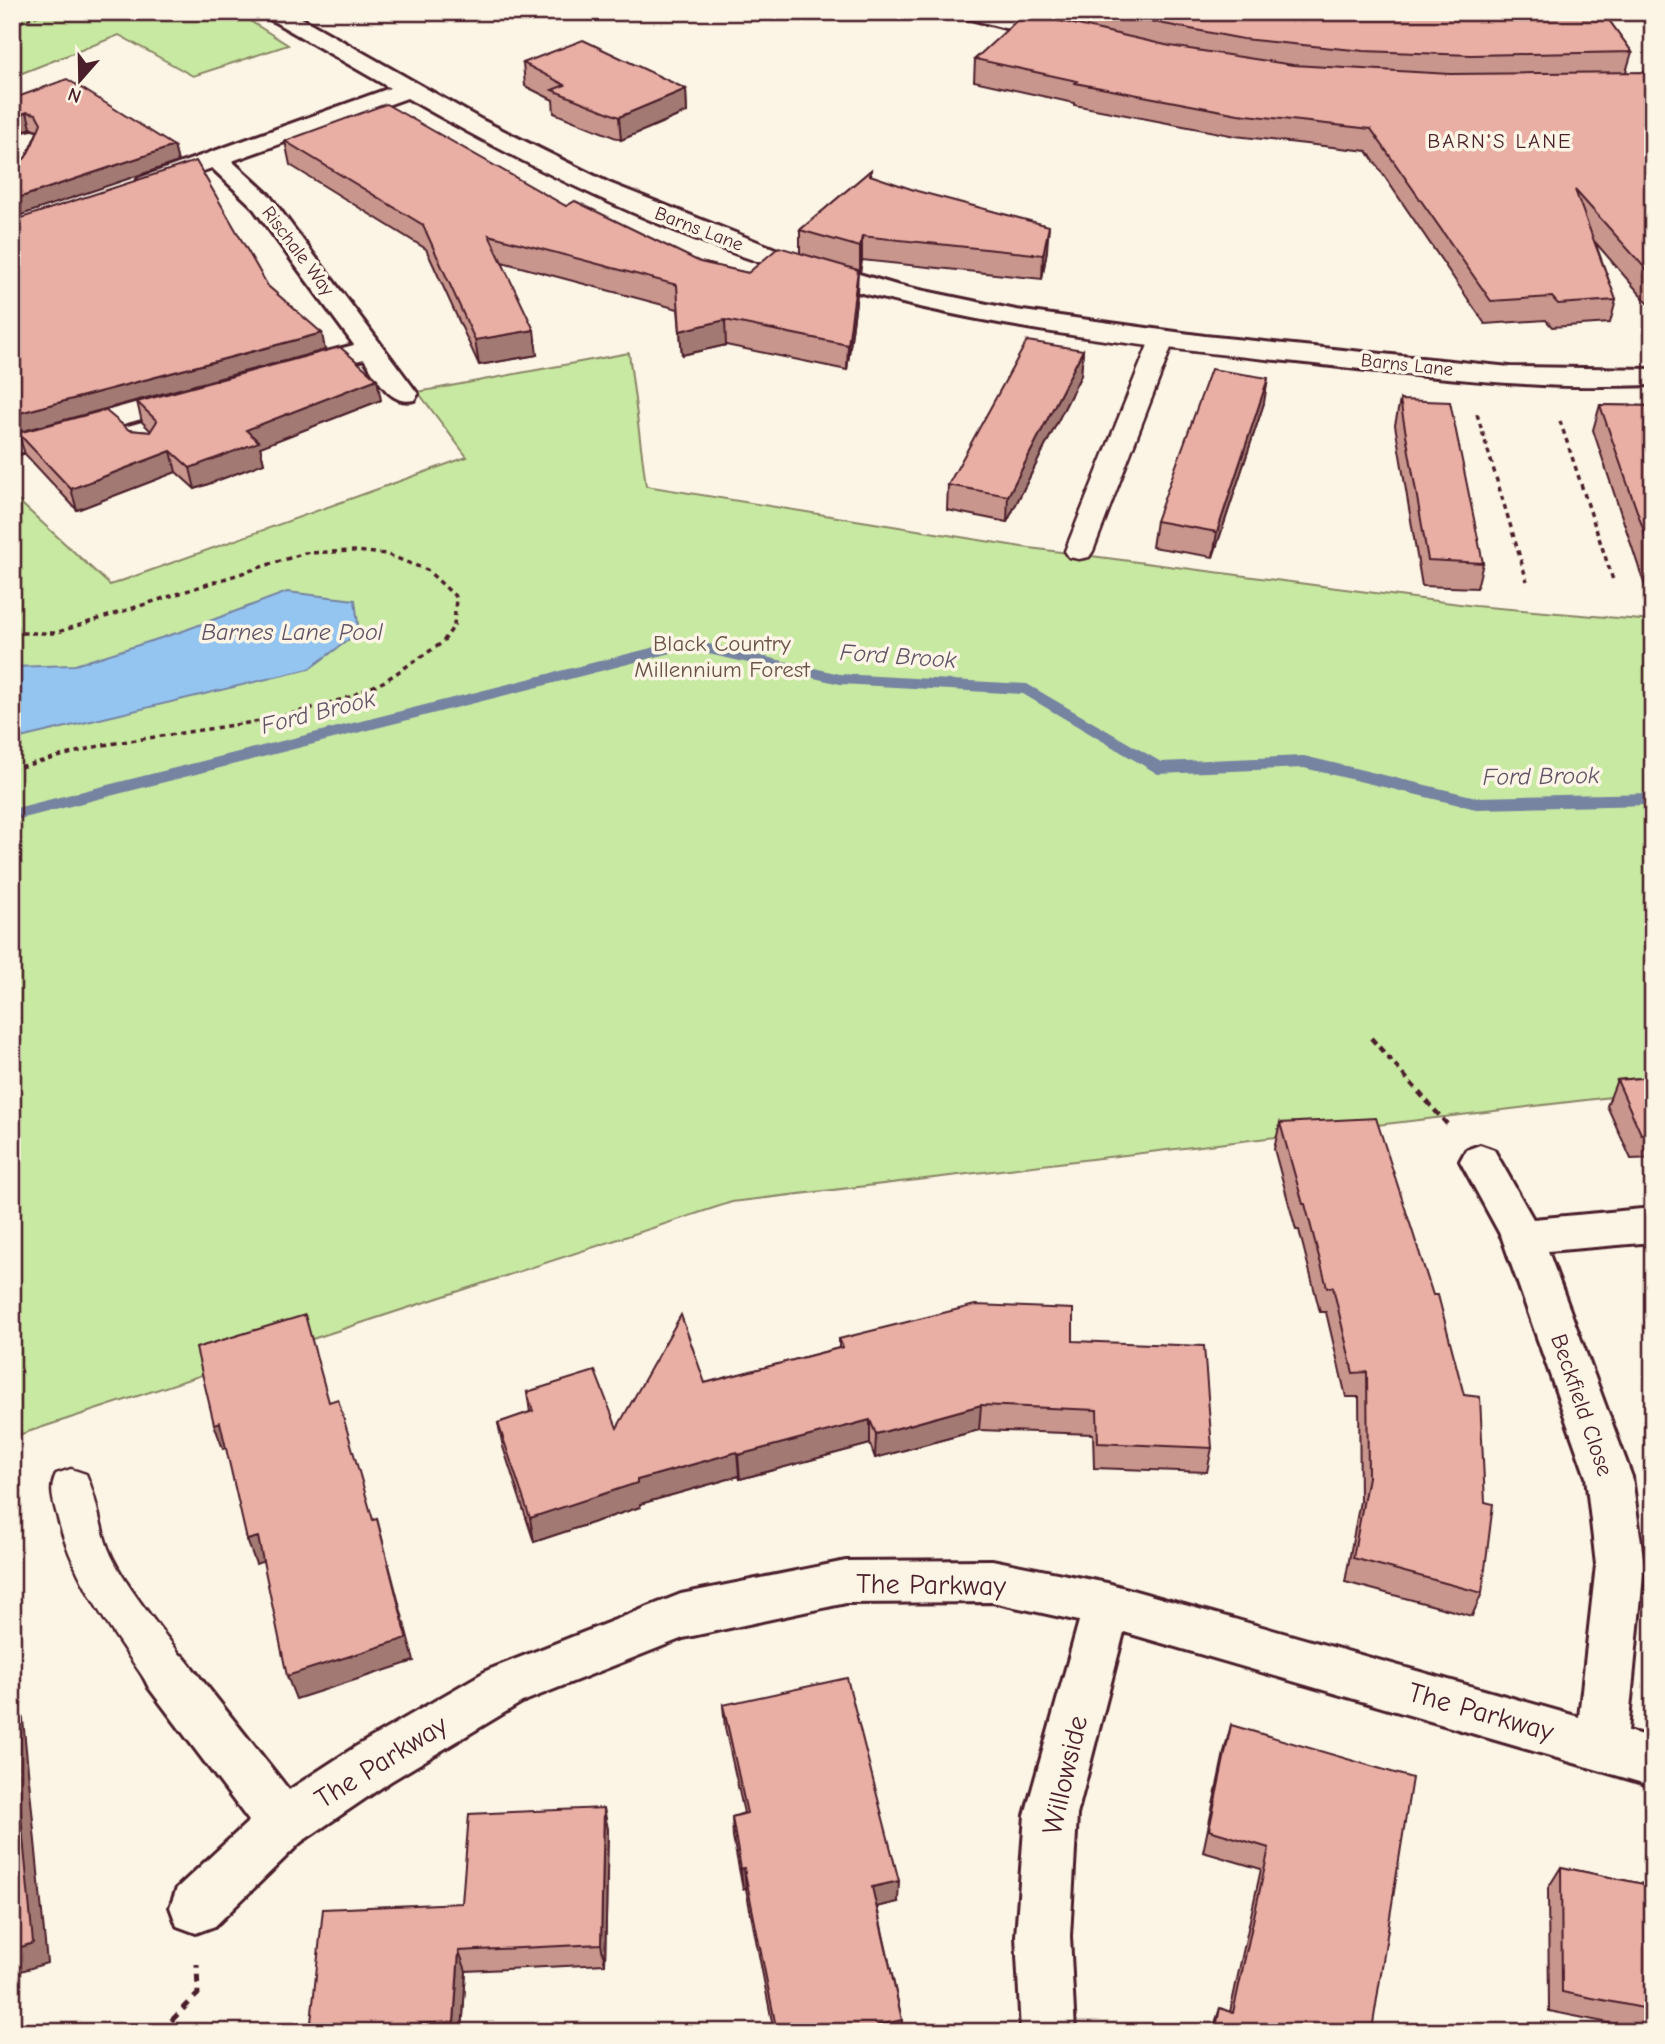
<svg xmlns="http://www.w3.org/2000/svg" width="1665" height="2044" viewBox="0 0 1665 2044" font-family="'Comic Neue',sans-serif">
<rect width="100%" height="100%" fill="#fcf5e5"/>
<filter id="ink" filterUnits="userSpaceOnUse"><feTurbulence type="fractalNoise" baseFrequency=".0143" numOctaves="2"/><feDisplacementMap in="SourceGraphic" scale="14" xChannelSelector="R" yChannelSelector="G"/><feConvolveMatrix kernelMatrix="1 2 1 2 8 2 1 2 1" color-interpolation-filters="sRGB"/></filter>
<g filter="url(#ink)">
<!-- green -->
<g fill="#c8e9a1" stroke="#898466" stroke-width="2">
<polygon points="12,12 236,12 288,45 193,76 119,35 12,77"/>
<polygon points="629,353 646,486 1022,547 1475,606 1653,621 1653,1092 732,1202 12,1437 12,495 110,585 467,457 418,392"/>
</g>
<!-- water -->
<polygon fill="#94c5f0" stroke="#7683a1" stroke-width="2" points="287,592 355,600 359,632 309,669 12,740 12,667 75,665 183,631"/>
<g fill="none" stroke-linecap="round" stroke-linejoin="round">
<!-- stream -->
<polygon fill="#7683a1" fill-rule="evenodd" points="687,639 840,674 1027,684 1161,762 1304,756 1476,797 1653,793 1653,805 1476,809 1304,768 1158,774 1023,694 840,684 687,649 12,821 12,809"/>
<defs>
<g id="service">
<path d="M32,131L40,133L43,138C36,154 31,180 12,185V159L24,133Z"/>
<polygon points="1162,333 1171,335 1174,340 1093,551 1089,557 1079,559 1069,557 1065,551 1150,340 1153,335"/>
<path d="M71,1469L86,1474C97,1498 99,1524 108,1548C122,1583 159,1626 182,1657L188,1672L182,1687L166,1693L150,1687C112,1630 74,1583 57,1515C53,1499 49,1489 56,1474Z"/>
</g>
<g id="minor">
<path d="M263,12H291L482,120L609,183L778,250L896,285L1016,310L1205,336L1510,367L1653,369V385C1616,386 1579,387 1542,385C1460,381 1378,371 1296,362C1137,346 977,327 822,282C676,239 538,173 407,98L232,161L269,195L418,394L414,400C389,406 377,377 364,359L298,376L288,374L284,368L288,362L354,345L251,205L212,168L148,190L139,188L136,183L139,178L390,88L266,17Z"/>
<polygon points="960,12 998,12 1071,31 1074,36 1071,41 1063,43 963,17"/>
<polygon points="189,388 199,391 203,397 199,403 12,455 12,437"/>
<polygon points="1480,1145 1494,1150 1533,1219 1653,1208 1653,1242 1548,1251 1632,1477 1644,1565 1628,1731 1653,1738 1653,1786 1124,1632 1077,1815 1070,1936 1075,2032 1021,2032 1016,1936 1025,1815 1079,1621 992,1602 846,1603 683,1638 522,1702 391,1781 301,1842 215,1926 196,1933 177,1926 170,1907 177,1888 249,1821 149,1688 141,1672 149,1656 166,1649 183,1656 289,1790 355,1747 488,1670 681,1594 846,1561 992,1560 1107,1583 1579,1717 1596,1565 1586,1477 1502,1238 1460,1161 1466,1150"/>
</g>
</defs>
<!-- service casing -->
<use href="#service" stroke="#4a1f2b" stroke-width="5"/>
<!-- minor casing -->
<use href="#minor" stroke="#4a1f2b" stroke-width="6"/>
<!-- path-far3 -->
<polyline stroke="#4a1f2b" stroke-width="2.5" stroke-dasharray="4.5 3.5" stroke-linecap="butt" points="12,25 47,12"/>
<!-- path-far2 -->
<g stroke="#4a1f2b" stroke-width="3.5" stroke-dasharray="5 4.5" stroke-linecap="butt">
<polyline points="1477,414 1527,581"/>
<polyline points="1560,421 1614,583"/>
<polyline points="12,633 55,633 305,553 354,551 386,554 427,570 456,597 454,626 442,643 383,682 347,698 273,719 103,745 12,769"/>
</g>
<!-- path-far1 -->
<polyline stroke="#4a1f2b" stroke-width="4.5" stroke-dasharray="7 5" stroke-linecap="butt" points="1371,1038 1447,1124"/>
<!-- path -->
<polyline stroke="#4a1f2b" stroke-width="5" stroke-dasharray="9 7" stroke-linecap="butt" points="160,2032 198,1994 197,1964"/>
<!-- service -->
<use href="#service" fill="#fcf5e5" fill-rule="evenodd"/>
<!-- minor -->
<use href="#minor" fill="#fcf5e5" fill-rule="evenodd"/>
</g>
<!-- wall -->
<g fill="#c8968d" stroke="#4a1f2b" stroke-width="2">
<polygon points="1040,12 1603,12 1632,52 1626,72 1653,82 1653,309 1595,242 1616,300 1610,323 1552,327 1546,320 1485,324 1367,151 1235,136 1074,105 1074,103 974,81 975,59 1040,17"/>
<polygon points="523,63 686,89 687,112 621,140 554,113 553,100 525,86"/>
<polygon points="12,99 174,146 178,162 15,168 26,157 38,130 31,128 22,132 12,152"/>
<polygon points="285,141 566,206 700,262 748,273 800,253 800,230 871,170 871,176 1047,250 1042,279 862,260 860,272 857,271 857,294 847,370 726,345 682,355 678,309 502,262 537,355 479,365 426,249 290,165"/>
<polygon points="1083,350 1081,375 1007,522 947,510 948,485"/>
<polygon points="381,400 260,447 264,463 195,489 176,472 77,510 25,454 18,433 129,430 150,432 151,431 142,422 137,402"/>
<polygon points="1400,400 1483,563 1477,588 1422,586 1395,425"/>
<polygon points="1264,403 1213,557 1152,547 1156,521"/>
<polygon points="1600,405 1653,406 1653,598 1649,598 1593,430"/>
<polygon points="1653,1077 1653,1158 1631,1159 1607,1106 1617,1080"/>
<polygon points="1280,1123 1482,1593 1472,1616 1345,1582 1360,1501 1359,1397 1346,1397 1326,1312 1320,1312 1299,1230 1296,1230 1274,1149"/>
<polygon points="839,1339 1073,1341 1212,1448 1207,1472 1094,1468 1093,1434 979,1430 875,1458 870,1444 740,1479 739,1476 640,1504 640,1507 534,1542 503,1447 498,1423 530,1412 527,1392 617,1428 705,1383 839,1348"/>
<polygon points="723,1705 898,1902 877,1907 902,2020 901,2032 774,2032 746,1889 743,1889 733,1838 732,1817 744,1813 725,1728"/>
<polygon points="1231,1725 1372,2030 1371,2032 1212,2032 1220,2008 1230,2012 1261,1869 1203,1852 1225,1748"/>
<polygon points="608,1829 605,1964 466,1971 462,2032 310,2032 462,1903"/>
<polygon points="1561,1867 1653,1886 1653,2032 1549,2011 1548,1888"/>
</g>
<!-- shaded-wall -->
<g fill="#a37a73" stroke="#4a1f2b" stroke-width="2">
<polygon points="430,12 439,12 430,17"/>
<polygon points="686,89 687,112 621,140 619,117"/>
<polygon points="27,112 31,128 22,132 12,152 12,126 17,116"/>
<polygon points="174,146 178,162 12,218 12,200"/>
<polygon points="1049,226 1047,250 1042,279 1043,255"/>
<polygon points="862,236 862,260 860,272 860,247"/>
<polygon points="858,270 857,294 847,370 848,345"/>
<polygon points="725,320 726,345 682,355 680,331"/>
<polygon points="534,330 537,355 479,365 475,340"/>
<polygon points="322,333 325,350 12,434 12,415"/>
<polygon points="1083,350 1081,375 1007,522 1008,496"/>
<polygon points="1268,378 1264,403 1213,557 1217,532"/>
<polygon points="377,379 381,400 260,447 264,463 195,489 190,468 246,430"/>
<polygon points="171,451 176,472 77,510 71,489"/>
<polygon points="981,1405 979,1430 875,1458 876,1434"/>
<polygon points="870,1420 870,1444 740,1479 738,1455"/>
<polygon points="220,1422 229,1447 223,1449 214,1424"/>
<polygon points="737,1452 739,1476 640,1504 640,1507 534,1542 530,1518 637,1480"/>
<polygon points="377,1519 414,1661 296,1699 287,1676"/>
<polygon points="258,1537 267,1560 256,1564 247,1540"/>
<polygon points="12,1700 23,1719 47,1963 12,1974"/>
<polygon points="604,1808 608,1829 605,1964 601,1944"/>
<polygon points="744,1868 746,1889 743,1889 741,1869"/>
<polygon points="899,1881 898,1902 872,1908 872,1887"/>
<polygon points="459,1951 466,1971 462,2032 458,2032 454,2022"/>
<polygon points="902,2020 901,2032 877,2032 878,2025"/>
</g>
<!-- building -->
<g fill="#e9afa4" stroke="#4a1f2b" stroke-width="2">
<polygon points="1101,12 1603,12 1632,52 1471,55 1364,51 1243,39"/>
<polygon points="1025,13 1170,46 1293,65 1450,74 1645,72 1653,82 1653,277 1575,190 1616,300 1558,304 1552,297 1491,301 1371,129 1238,114 1075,83 1077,81 975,59"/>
<polygon points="583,40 686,89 619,117 552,90 565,85 523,63"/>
<polygon points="67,79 174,146 12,200 12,169 15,168 26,157 33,143 41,123 36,114 27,112 17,116 12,126 12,99"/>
<polygon points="386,104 566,206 575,201 700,262 748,273 779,247 858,270 848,345 725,320 680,331 677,285 489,235 534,330 475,340 423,225 285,141"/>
<polygon points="196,161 268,286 322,333 12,415 12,221"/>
<polygon points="871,170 870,175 917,191 1049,226 1043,255 862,236 860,247 800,230"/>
<polygon points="1027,341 1083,350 1008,496 948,485"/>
<polygon points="340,347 377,379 246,430 259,442 190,468 171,451 71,489 18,433 105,410 129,430 150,432 157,421 137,402"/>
<polygon points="1211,369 1268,378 1217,532 1156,521"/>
<polygon points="1400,400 1450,402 1483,563 1428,560"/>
<polygon points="1600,405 1653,406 1653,557"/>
<polygon points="1653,1077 1653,1133 1641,1134 1617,1080"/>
<polygon points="1376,1118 1433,1295 1438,1295 1464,1395 1480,1397 1485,1502 1493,1504 1482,1593 1353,1558 1368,1477 1367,1372 1353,1373 1333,1287 1327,1287 1305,1204 1303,1204 1280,1123"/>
<polygon points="975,1305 1073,1309 1073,1341 1204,1346 1212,1448 1098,1443 1097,1410 981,1405 876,1434 870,1420 738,1455 737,1452 637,1480 637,1483 530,1518 498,1423 533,1411 527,1392 595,1371 617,1428 681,1315 705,1383 843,1347 839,1339"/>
<polygon points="305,1315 329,1402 338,1399 373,1520 377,1519 407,1638 287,1676 258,1537 247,1540 220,1422 214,1424 196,1348"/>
<polygon points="847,1678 899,1881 872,1887 902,2020 878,2025 879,2032 777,2032 744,1868 741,1869 732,1817 747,1813 723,1705"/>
<polygon points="12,1721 33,1943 12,1950"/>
<polygon points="1231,1725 1412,1778 1372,2030 1354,2024 1352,2032 1215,2032 1220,2008 1233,2013 1269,1848 1209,1830"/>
<polygon points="604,1808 601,1944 459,1951 454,2022 378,2026 377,2032 310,2032 323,1909 462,1903 469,1814"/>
<polygon points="1561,1867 1653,1886 1653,2010 1562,1992"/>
</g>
</g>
<g text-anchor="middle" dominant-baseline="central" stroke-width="7" stroke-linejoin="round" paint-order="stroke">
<!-- far-street labels -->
<g font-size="19" fill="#4a1f2b" stroke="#fcf5e5">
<text transform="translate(699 229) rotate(21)">Barns Lane</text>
<text transform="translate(298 251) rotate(53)">Rischale Way</text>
<text transform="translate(1407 365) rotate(6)">Barns Lane</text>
</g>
<!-- far-neighbourhood labels -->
<g font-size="21" letter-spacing="2" fill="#4a1f2b" stroke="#fcf5e5">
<text x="1500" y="141">BARN'S LANE</text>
</g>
<!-- park labels -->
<g font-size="23" fill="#6a5248" stroke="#fcf5e5">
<text x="722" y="643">Black Country<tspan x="722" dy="26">Millennium Forest</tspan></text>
</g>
<!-- street labels -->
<g font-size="23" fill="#4a1f2b" stroke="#fcf5e5">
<text transform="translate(1582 1405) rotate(71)">Beckfield Close</text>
</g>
<!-- water labels -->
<g font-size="24" font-style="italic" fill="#605166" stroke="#fcf5e5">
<text x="292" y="632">Barnes Lane Pool</text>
<text transform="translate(898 656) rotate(4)">Ford Brook</text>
<text transform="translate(318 712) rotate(-14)">Ford Brook</text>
<text transform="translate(1541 776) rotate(-1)">Ford Brook</text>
</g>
<!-- near-street labels -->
<g font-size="28" fill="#4a1f2b" stroke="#fcf5e5">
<text transform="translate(931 1585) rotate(1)">The Parkway</text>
<text transform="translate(1481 1712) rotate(16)">The Parkway</text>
<text transform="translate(381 1762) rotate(-32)">The Parkway</text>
<text transform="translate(1065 1775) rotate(-77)">Willowside</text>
</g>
</g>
<!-- margin -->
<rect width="1665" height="2044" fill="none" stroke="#fcf5e5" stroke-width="42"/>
<rect x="21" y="21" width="1623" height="2002" fill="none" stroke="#4a1f2b" stroke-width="2.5" filter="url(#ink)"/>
<!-- north arrow -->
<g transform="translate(80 80) rotate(200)" stroke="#fcf5e5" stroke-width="5" paint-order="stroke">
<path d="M0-5L12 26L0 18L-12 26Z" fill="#4a1f2b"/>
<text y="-10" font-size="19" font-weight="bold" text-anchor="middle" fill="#4a1f2b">N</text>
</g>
</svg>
